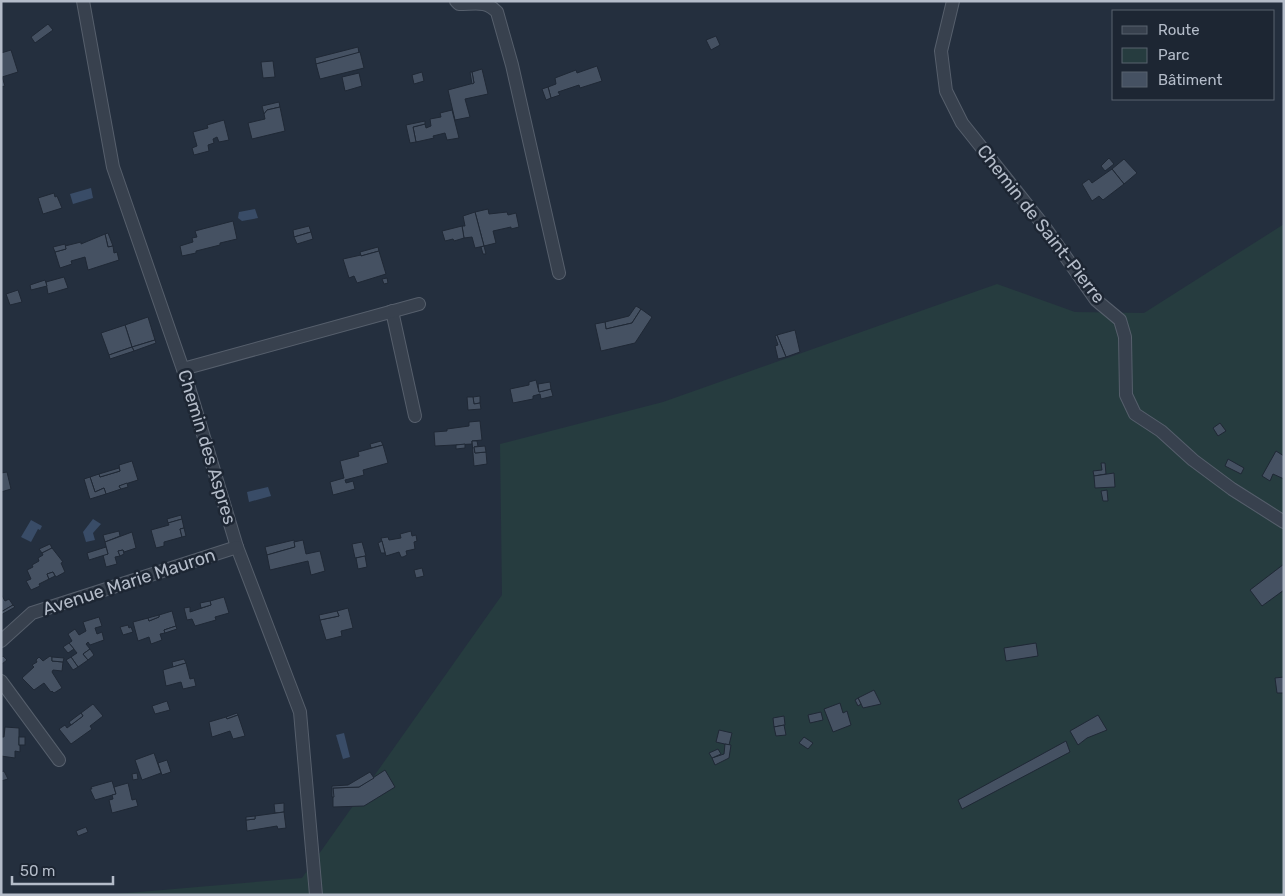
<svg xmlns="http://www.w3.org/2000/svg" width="1285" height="896" viewBox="0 0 1285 896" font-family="Rubik,sans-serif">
<rect width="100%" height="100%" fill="#242f3e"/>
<!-- green -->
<polygon fill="#263c3f" points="1284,224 1284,895 104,895 302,878 502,595 500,444 663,402 997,284 1075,312 1144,313"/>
<!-- water -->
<g fill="#394c67">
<polygon points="91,188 93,198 73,204 70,194"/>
<polygon points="255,209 258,218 242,221 238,218 239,212"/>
<polygon points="268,487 271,496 249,502 247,492"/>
<polygon points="93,519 101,524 93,533 95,540 86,542 83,532"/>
<polygon points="31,520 42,526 40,530 38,529 31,542 21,537"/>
<polygon points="344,733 350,757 343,759 336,735"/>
</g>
<!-- building -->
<g fill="#455162" stroke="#1f2835">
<polygon points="48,24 53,30 35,43 31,37"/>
<polygon points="716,36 720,45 711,50 706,40"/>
<polygon points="358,47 359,53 316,64 315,58"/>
<polygon points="11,50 18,72 2,77 5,86 1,87 1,53"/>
<polygon points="360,52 364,68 320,79 316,64"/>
<polygon points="273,61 275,77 263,78 261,62"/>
<polygon points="597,66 602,81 580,88 579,85 558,92 560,95 551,98 548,87 556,84 555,78 576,70 577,73"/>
<polygon points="482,69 488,94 465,99 470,117 455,120 448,90 474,83 472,72"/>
<polygon points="422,72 424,81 414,84 412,75"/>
<polygon points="470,72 472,72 474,83 472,84"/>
<polygon points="359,73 362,86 345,91 342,77"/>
<polygon points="548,87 551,98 546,100 542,89"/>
<polygon points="279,102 280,107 267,110 264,114 262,106"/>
<polygon points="280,107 285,131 252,139 248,123 265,119 264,114 267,110"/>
<polygon points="452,110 459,138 447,140 445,133 433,136 434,138 416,142 413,127 425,124 426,128 431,126 430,119 441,117 440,113"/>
<polygon points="224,120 229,140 219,142 217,137 213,139 214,143 208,145 209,151 194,155 192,148 197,146 193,132 208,128 207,125"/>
<polygon points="425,121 425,124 413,127 416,142 410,143 406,125"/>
<polygon points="1109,158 1114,164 1105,171 1101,166"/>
<polygon points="1124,159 1137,173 1124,184 1112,169"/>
<polygon points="1112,169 1124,184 1103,200 1099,196 1092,201 1082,184 1089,179 1092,183"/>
<polygon points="54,193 55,197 57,196 62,208 43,214 38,198"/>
<polygon points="488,209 489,214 507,212 508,215 516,213 519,227 511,229 511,227 493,231 496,243 484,246 475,212"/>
<polygon points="475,212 484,246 475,248 472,237 464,238 462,226 465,226 463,216"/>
<polygon points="233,221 237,239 220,243 220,245 196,251 196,253 182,256 180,246 193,242 192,238 197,237 195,231"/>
<polygon points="309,226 311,232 294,237 293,230"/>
<polygon points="462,226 464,238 454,241 453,239 445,241 442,231"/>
<polygon points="311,232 313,239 297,244 294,237"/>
<polygon points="108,233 113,246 108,247 105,234"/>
<polygon points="105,234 108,247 113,246 114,253 117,252 119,260 88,270 85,257 71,261 72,264 60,268 55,252 66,249 65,246 81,242 81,244"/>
<polygon points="65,244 66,249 55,252 53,247"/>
<polygon points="484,246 486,254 483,254 481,247"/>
<polygon points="378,247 379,251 361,256 360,252"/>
<polygon points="379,251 386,274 357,283 354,276 349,278 343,259 361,255 361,256"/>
<polygon points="64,277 68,288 48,294 46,282"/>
<polygon points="387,278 388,283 384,284 382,279"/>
<polygon points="45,280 47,286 31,290 30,285"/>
<polygon points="18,290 22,302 10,305 6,294"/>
<polygon points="636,306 641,309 632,323 606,329 605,322 629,316"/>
<polygon points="641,309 652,317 635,343 601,351 595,324 605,322 606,329 632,323"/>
<polygon points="148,317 155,340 132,347 125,325"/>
<polygon points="125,325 132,347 109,355 101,333"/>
<polygon points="795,330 800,352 786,357 777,335"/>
<polygon points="777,335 786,357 778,359 775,346 778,345 775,336"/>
<polygon points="155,340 156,343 134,351 132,347"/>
<polygon points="132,347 134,351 110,359 109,355"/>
<polygon points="536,380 539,392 551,389 553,396 541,399 540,394 533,396 533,399 513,403 510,389 529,385 529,382"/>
<polygon points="550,382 551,389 539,392 538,384"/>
<polygon points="480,396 480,403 474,404 473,397"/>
<polygon points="467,397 473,397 474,404 480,403 481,409 468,410"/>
<polygon points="480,421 482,440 472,441 472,444 435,446 434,432 447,431 447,429 469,426 469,422"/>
<polygon points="1220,423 1226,431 1218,436 1213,428"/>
<polygon points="381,441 383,445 371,448 370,444"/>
<polygon points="472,441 477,441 478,446 474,447 475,453 486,452 487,464 474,466"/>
<polygon points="465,444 465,448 456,449 456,445"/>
<polygon points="383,445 388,463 363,470 364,475 345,480 346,483 353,481 355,489 333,495 330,482 344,478 340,461 359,456 358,452"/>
<polygon points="485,446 486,452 475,453 474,447"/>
<polygon points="1276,451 1284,456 1284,479 1273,474 1270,481 1262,476"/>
<polygon points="1228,459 1244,468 1241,474 1225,466"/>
<polygon points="132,461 138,480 119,486 121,489 106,494 104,488 95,492 90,477 99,474 100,477 120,471 119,465"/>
<polygon points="1101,463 1105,463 1106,474 1094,476 1093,471 1102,470"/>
<polygon points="119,468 120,471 100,477 99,474"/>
<polygon points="7,472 11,489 1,492 1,473"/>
<polygon points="1114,473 1115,487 1095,488 1094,476"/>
<polygon points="90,477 95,492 104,488 106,494 90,499 84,479"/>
<polygon points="127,483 128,487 121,489 119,486"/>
<polygon points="1107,490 1108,501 1103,501 1101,491"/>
<polygon points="181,515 182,519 168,523 167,519"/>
<polygon points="182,519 184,528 180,529 182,537 164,542 164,546 156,548 151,530 169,525 168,523"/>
<polygon points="184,528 186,536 182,537 180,529"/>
<polygon points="119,531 120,536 105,542 103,535"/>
<polygon points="411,531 412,536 416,535 417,541 414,542 415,549 406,551 407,555 403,557 401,557 399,552 386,556 381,538 388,537 389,540 401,538 400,534"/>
<polygon points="132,532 136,548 124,552 123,550 118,551 120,556 115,557 117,564 106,567 103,555 108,554 105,542"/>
<polygon points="294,540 295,547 267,555 265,547"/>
<polygon points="303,540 306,554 320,551 325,571 311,575 308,561 270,570 267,555 295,547 294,542"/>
<polygon points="382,541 385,553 381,553 378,543"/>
<polygon points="362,542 366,556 355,558 352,544"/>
<polygon points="50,544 52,548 42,553 39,549"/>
<polygon points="106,547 108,554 89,560 87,553"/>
<polygon points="52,548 63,562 61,563 65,572 56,577 53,572 47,574 49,579 39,584 40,586 31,590 26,581 31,579 27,570 33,567 32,565 39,561 38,558 43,555 42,553"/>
<polygon points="123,550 124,554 120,556 118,551"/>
<polygon points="365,556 367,567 358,569 356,558"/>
<polygon points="1284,564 1284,590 1262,606 1250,590"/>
<polygon points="422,568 424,576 416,578 414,570"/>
<polygon points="53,572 55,576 49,579 47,574"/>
<polygon points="1,594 5,601 9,599 13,605 1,612"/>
<polygon points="224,597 229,613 215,617 216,620 195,626 192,619 187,620 184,608 190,607 190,612 211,605 210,601"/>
<polygon points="210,601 211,605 201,608 200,603"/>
<polygon points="13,605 15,607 1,615 1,612"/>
<polygon points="348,608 353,628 341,631 342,636 326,640 320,620 339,616 337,611"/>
<polygon points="172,611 176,626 164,630 165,633 160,634 162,640 151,644 149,637 138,641 133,622 148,618 149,621 159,617 159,615"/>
<polygon points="337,611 339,616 320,620 319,615"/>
<polygon points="159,615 159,617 149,621 148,618"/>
<polygon points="99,617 102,626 95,628 97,634 102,632 104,640 90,645 88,642 86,644 90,649 83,654 88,660 78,667 71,657 77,653 69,643 72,641 68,634 75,629 79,635 86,631 83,622"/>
<polygon points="128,625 129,628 131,627 133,632 123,635 120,627"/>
<polygon points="176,626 177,629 165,633 164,630"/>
<polygon points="69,643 74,649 68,653 63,647"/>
<polygon points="1036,643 1038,656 1006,661 1004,648"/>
<polygon points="90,649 94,655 88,660 83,654"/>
<polygon points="3,656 7,660 2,664 1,658"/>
<polygon points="50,656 52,657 52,661 63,662 62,671 53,670 52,672 62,688 54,693 52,691 51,692 44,683 34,690 22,678 34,667 32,665 37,662 36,660 39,657 43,661"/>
<polygon points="52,657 64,658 63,662 52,661"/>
<polygon points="71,657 78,667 73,670 66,660"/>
<polygon points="184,659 186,663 173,667 172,662"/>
<polygon points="186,663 190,679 194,678 196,686 183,689 181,682 166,686 163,670"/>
<polygon points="1284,677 1284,693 1277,693 1275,678"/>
<polygon points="874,690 881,704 863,708 858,698"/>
<polygon points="858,698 861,704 858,706 855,700"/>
<polygon points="167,701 170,710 155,714 152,706"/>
<polygon points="840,703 843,713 847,711 851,725 833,732 824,709"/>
<polygon points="93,704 103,716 90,726 92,729 71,744 59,729 65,725 67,728 83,716 81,713"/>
<polygon points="821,712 823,720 810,723 808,715"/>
<polygon points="81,713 83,716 71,725 69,722"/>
<polygon points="237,713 238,715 227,719 226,717"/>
<polygon points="238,715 245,736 233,739 230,731 212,737 209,722 226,717 227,719"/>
<polygon points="1098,715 1107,730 1087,738 1078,745 1070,731"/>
<polygon points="784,716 785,725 774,727 773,718"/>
<polygon points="784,725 786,735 776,736 774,727"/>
<polygon points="5,727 19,728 19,745 20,745 20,752 15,751 15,758 1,756 1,737 4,737"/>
<polygon points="719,730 732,733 729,745 716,742"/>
<rect x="19" y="737" width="6" height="8"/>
<polygon points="804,737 813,743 808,749 799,743"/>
<polygon points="1066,741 1070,752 962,809 958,800"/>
<polygon points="725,744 731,745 729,758 715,765 712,758 724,754"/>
<polygon points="718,749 721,754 712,758 709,753"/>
<polygon points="154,753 161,773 142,780 135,760"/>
<polygon points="167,760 171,772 162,775 158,763"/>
<polygon points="385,770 395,787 364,806 333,807 333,788 359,787"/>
<polygon points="4,771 8,779 1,781 1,772"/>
<polygon points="370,772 374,778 359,787 333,788 334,797 332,797 332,786 348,785"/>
<polygon points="137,773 138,779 133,780 132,774"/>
<polygon points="112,781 116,794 95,800 90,789 92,789 91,787"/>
<polygon points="128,783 132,800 136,799 138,806 112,813 109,800 113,799 112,795 116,794 114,787"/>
<polygon points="284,803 284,812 275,813 274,804"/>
<polygon points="284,812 286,828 278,829 277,826 247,831 246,820 255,819 255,816"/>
<polygon points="255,816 255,819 246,820 246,817"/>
<polygon points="86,827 88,832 78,836 76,831"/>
</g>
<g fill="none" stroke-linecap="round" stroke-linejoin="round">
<defs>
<g id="street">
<polyline points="83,1 113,167 187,381 237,547 300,712 316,895"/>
<path d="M456,1L459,4C475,4 486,0 497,12L512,65L559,273"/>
<polyline points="953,1 941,51 946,91 962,123 1044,226 1096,300 1120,320 1125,337 1126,395 1135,414 1161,431 1193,460 1232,489 1284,522"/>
<polyline points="392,311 415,416"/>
<polyline points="183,369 419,304"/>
<polyline points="1,641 32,613 237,547"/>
<polyline points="1,681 59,760"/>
</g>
</defs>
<!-- street casing -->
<use href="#street" stroke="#565f6c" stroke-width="14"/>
<!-- street -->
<use href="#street" stroke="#38414e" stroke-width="12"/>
</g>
<g text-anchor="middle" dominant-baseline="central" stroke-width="5" stroke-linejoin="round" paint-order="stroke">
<!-- street labels -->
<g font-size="18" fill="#b4bcc9" stroke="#1d2633">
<text transform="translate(1041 224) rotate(52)">Chemin de Saint-Pierre</text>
<text transform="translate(207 447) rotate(73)">Chemin des Aspres</text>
<text transform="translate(129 582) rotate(-18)">Avenue Marie Mauron</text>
</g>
</g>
<!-- border -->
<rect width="1285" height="896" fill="none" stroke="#b4bcc9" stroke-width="5"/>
<!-- legend -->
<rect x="1112" y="10" width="162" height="90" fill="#1d2633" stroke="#59626f"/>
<rect x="1122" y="26" width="25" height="8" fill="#38414e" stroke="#59626f"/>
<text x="1158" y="35" font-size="15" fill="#b4bcc9">Route</text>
<rect x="1122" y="48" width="25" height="15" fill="#263c3f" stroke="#59626f"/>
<text x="1158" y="60" font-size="15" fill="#b4bcc9">Parc</text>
<rect x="1122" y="72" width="25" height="15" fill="#455162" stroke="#59626f"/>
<text x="1158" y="85" font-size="15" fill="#b4bcc9">Bâtiment</text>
<!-- scale -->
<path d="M12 876v8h101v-8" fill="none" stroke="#b4bcc9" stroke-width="2.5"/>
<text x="20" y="876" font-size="15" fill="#b4bcc9" stroke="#1d2633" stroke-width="4" paint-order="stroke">50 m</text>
</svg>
